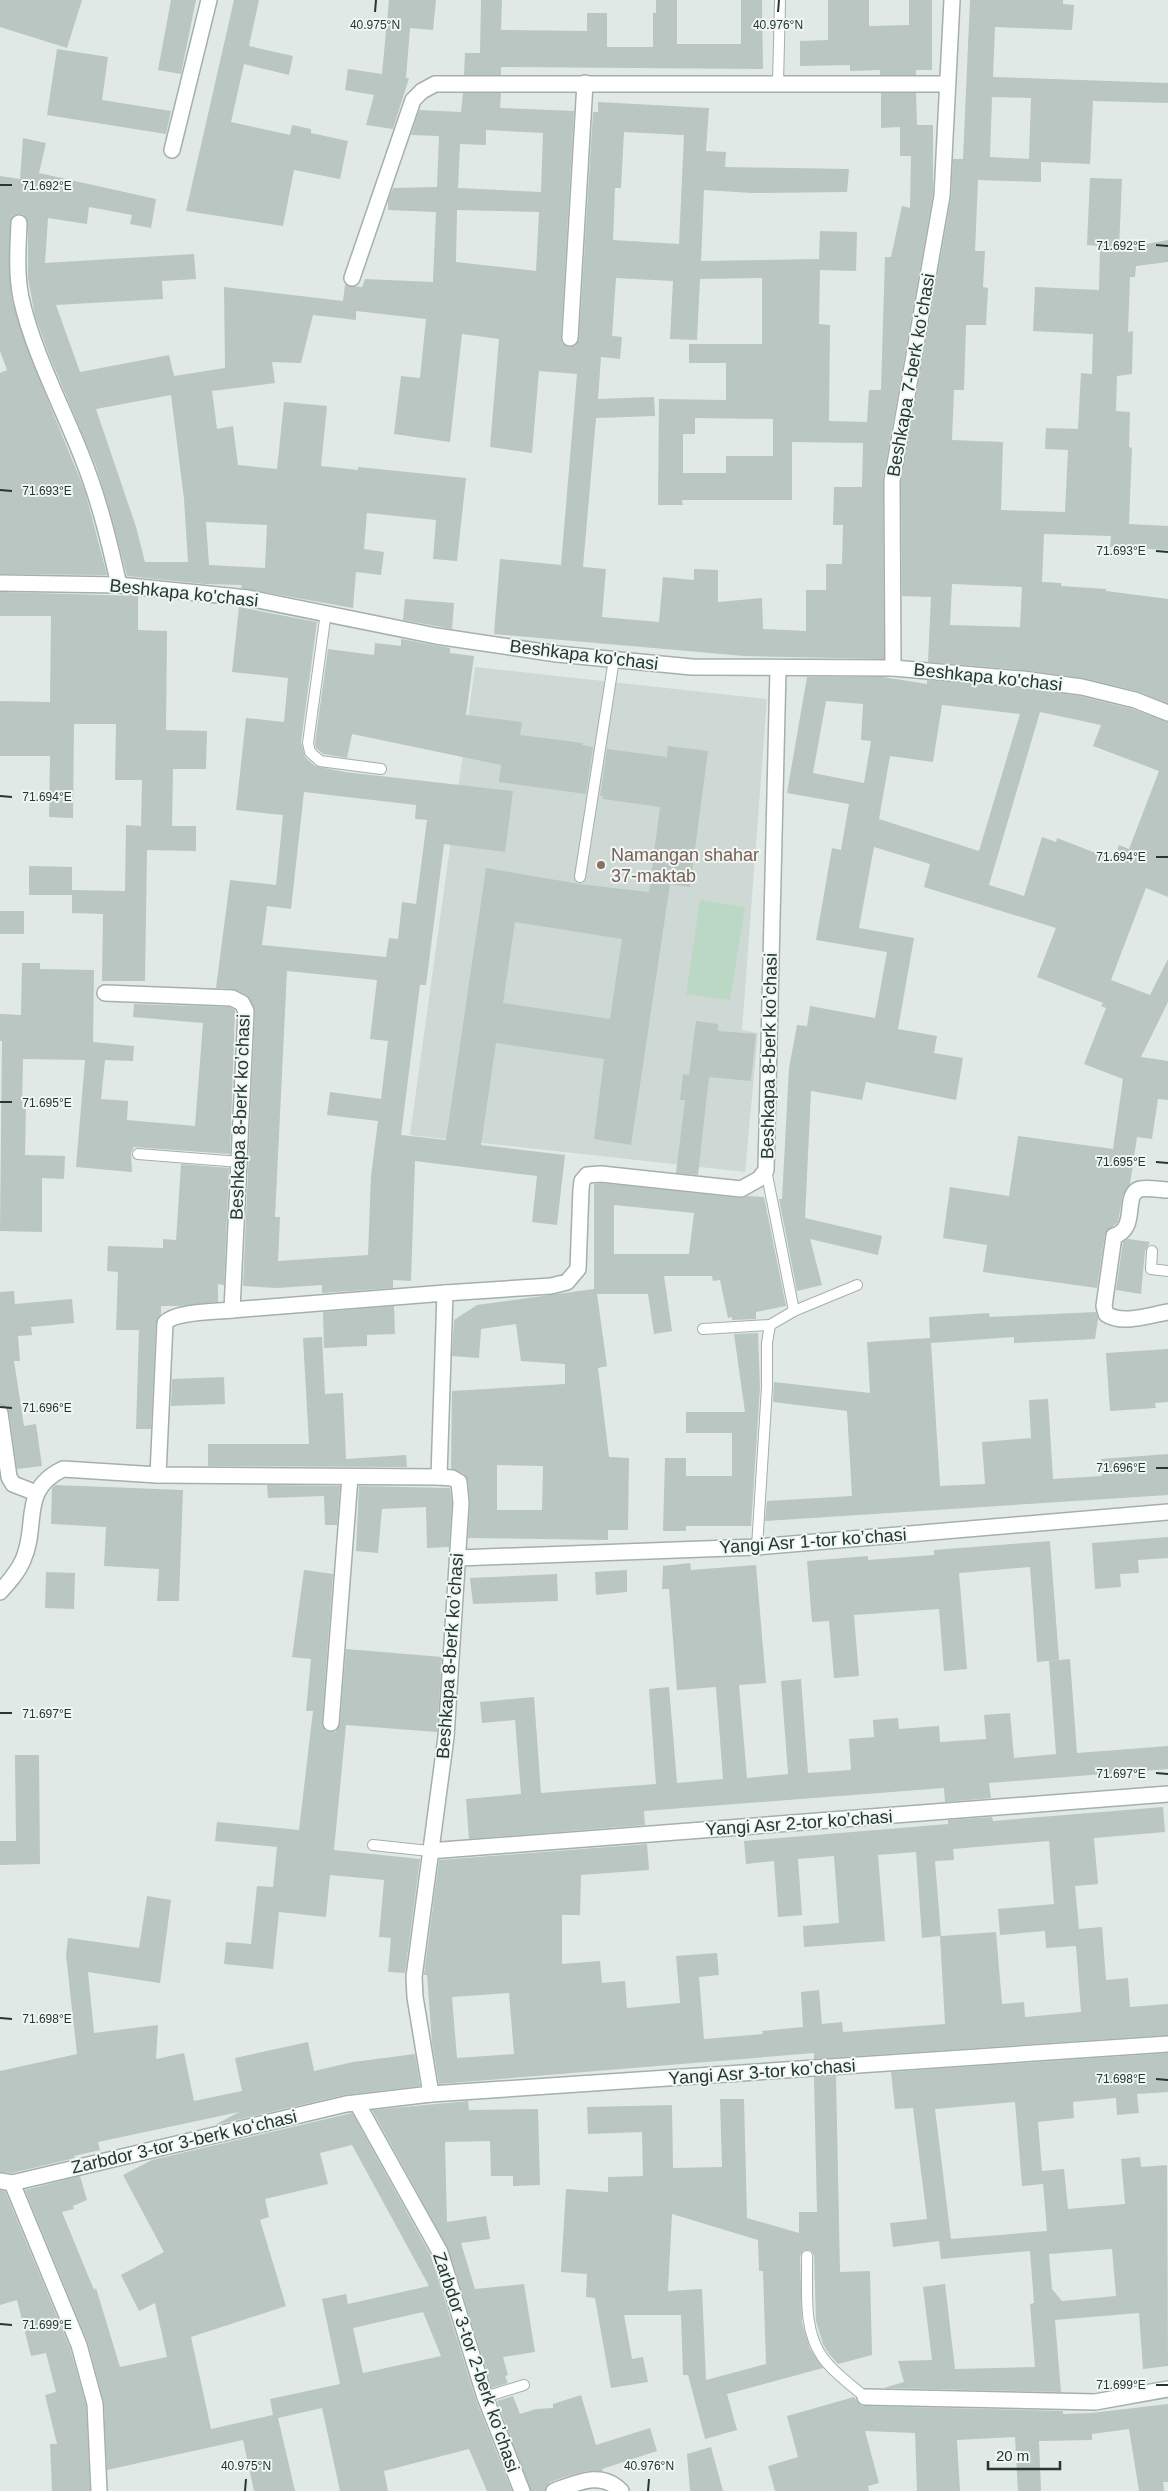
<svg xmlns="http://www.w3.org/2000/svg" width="1168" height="2491" viewBox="0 0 1168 2491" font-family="Helvetica,sans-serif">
<rect width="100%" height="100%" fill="#e0e9e6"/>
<!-- built -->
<polygon fill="#ced9d5" points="475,667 767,699 742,1030 758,1033 745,1172 410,1135"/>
<!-- green -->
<polygon fill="#bbd8c5" points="700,900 745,907 730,1000 686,994"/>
<!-- building -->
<g fill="#b9c6c2" fill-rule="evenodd">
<polygon points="0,0 82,0 67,48 0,27"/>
<polygon points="171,0 196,0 181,74 158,70"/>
<polygon points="234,0 259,0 249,46 293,56 289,75 244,64 231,122 290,135 292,125 311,129 311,133 348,141 340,179 294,170 283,226 186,211"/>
<polygon points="389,0 436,0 433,30 410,28 406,78 409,78 393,129 366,125 374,95 345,90 348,69 382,74"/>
<polygon points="481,0 502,0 501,30 587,31 587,13 607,13 607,47 653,47 653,13 656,13 656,0 677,0 677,44 741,44 741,0 762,0 763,69 501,67 501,75 464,75 465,53 480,53"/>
<polygon points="828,0 869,0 869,26 909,25 909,0 932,0 932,70 916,70 916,75 880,75 880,70 850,71 850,65 800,66 800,41 828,40"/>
<path d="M970,0H1063V4L1074,5L1072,30L995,27L993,77L1168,83V103L1093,101L1090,164L1041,162V182L978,180L975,251H985L983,287L988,288L986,325H966L964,390H954L952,440L1003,442L1001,510L1065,512L1068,450L1045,449L1046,428L1078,429L1081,373L1092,374L1093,334L1033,331L1035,287L1099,290L1100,246L1087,245L1090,178L1122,179L1119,249L1168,240V262L1136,266L1135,277H1130L1128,332L1133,331L1132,374L1117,376L1116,411L1130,412L1129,447L1132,448L1129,524L1168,526V550L1110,547L1111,536L1044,534L1042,582L1061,583V586L1106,589V591L1168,599V703L1137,691L1083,678L1023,670L928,662L931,597L902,596L901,482L951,198L953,159H963ZM992,97L1031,98L1029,159L990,157ZM952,584L1022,587L1020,627L950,625Z"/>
<polygon points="57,49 108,57 102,100 171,111 166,134 47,115"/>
<path d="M463,93H501L500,108L574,111L561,337L562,343L569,347L575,346L579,339L593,112H598V102L709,108L706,151L726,152L725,167L849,169L847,192L752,193L704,190L701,261L819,259L820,231L857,232L856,271L820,270L819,324L830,325L829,421L867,422L869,390H881L885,257H891L902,206L910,208L911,156H900V127L881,128V93H916L917,125H933V195L883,479L884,659L744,656L494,634L500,559L561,565L577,374L539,371L532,453L490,447L499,339L462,334L450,442L394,434L401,376L420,378L426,319L356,311V320L313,315L301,363L272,362L275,383L212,391L217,429L233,426L238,465L277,469L284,402L327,406L321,466L358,470V467L466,478L457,561L433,559L436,520L367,513L364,549L384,552L381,575L356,572L353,608L241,588L242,585L204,584L127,576L112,518L97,469L49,355L35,316L28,278V223L24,215L20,214L14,215L10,223L9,270L12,300L32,362L85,491L107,575L0,574V373L7,370L0,351V176L20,179L23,138L46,143L39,173L156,199L151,228L130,224L132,215L89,207L87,224L48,218L45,263L194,254L196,279L162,281L163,299L56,305L80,372L169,355L174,376L225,368L224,287L343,301L345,285L362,287L365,279L433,282L436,212L388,210V200L393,188L437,187L439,136L411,135L419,110L461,112ZM486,130L543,133L541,192L458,188L460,144L486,145ZM624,132L684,135L679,244L613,240L615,188H621ZM457,210L539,212L536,271L456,262ZM616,278L673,281L670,339L697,340L700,279L762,278V344H689V363H726V400L659,399L658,505H683L682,500H792V442L863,443L862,487H834L833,525H843L842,564H826V590H806V631L763,629L762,598L718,602V570L694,569V580L663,577L659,622L602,617L606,569L583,567L596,418L655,416L654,397L598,399L601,357L620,359L622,337L612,336ZM171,395L184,499L188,562H145L136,527L96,409ZM695,418L773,419V456H726V473H683V434H695ZM206,522L267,525L265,568L209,565Z"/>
<polygon points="0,592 138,596 138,630 167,631 166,730 207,731 206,769 173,769 172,826 196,826 196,851 147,850 145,981 102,981 103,914 72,913 72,890 125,891 126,825 141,826 142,780 115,780 116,724 74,724 73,818 49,817 50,756 0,756 0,701 50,702 51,616 0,616"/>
<polygon points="405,599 454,603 452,629 403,620"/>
<path d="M239,607L317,622L301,742L305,757L315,766L345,772L513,791L505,852L444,844L426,985H420L401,1135L446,1140L486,868L579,884L649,892L660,807L603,799V796H600L607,749L667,757L668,746L708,751L690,887L670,884L631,1145L594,1139L604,1059L496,1043L481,1145L565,1155L557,1225L532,1222L537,1176L415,1161L411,1281L393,1280V1288L322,1293V1285L277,1288L243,1286L255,1011L246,995L233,989L216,988L230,880L276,885L283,815L236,810L246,718L284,722L288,678L232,672ZM304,792L416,805L415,819L427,820L416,904L402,902L398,939L389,938L386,957L262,945L267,906L291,909ZM515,922L622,939L610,1019L503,1003ZM287,971L377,980L370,1039L388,1041L381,1099L330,1092L327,1115L378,1121L371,1176L368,1255L278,1261L280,1217H275Z"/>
<polygon points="401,639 450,648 450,653 474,656 466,715 522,722 520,735 583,743 582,745 593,747 586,794 499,782 501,765 352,734 347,758 323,754 316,748 315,743 328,649 374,655 375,643 401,646"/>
<path d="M807,677H883L927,684V680L1021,688L1080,696L1132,709L1168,722V897L1146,888L1111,980L1150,995L1168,959V1002L1141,1057L1168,1061V1100L1158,1099L1152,1139L1137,1137L1130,1184L1123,1195L1118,1222L1105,1234L1097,1288L983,1272L987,1245L943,1238L950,1187L1009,1196L1018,1136L1113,1149L1123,1079L1084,1064L1106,1008L1101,1006L1103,1003L1037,977L1056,928L924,887L930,864L874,847L859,928L914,938L898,1029L937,1036L934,1053L963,1058L956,1100L866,1082L862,1100L811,1091L805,1218L882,1236L878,1255L810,1239L822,1285L797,1291L779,1199H782L789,1068L797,1025L807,1026L810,1006L875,1018L887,952L816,940L832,848L841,850L849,804L787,793ZM826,701L863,704L861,740L871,741L864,783L813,773ZM942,705L1020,714L979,851L879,819L890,756L933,762ZM1040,712L1101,725L1093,746L1159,771L1129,849L1119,845L1114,860L1057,838L1056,842L1042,837L1024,896L989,885Z"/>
<polygon points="29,866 72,867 72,895 29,895"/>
<rect x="0" y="911" width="24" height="23"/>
<polygon points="22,963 40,963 40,969 94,970 93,1042 134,1046 133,1061 105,1060 101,1099 128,1101 127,1120 195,1126 203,1023 133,1017 134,1004 230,1007 235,1010 230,1154 134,1147 131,1153 132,1172 76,1167 85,1060 23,1059 22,1106 26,1105 25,1155 65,1156 64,1179 42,1178 42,1232 0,1231 2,1041 0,1041 0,1014 21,1015"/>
<polygon points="696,1021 718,1024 718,1031 756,1034 751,1081 709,1077 698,1175 676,1173 685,1100 680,1100 683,1074 689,1075"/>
<polygon points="181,1164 229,1168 224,1285 218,1284 218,1302 179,1306 161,1306 161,1314 156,1323 151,1429 136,1429 139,1330 116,1330 118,1272 107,1271 108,1246 163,1248 163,1239 176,1240"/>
<path d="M601,1183L740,1198L748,1196L764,1197L786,1306L756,1312V1319L732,1320V1317L728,1318L720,1280L713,1281L712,1276H664L672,1331L654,1334L648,1294H597L607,1366L598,1368L609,1457L629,1458L628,1530H608V1540L468,1538L470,1503L468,1481L464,1474L451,1469L452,1391L565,1384V1364L521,1361L516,1324L481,1329L479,1358L452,1356L454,1320L477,1305L594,1289V1184ZM614,1205L694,1213L689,1254H614ZM497,1465L543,1466L542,1510H497Z"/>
<polygon points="1128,1239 1150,1242 1145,1251 1141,1294 1116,1290 1123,1242"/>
<polygon points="14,1291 15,1304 72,1299 74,1323 31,1327 32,1335 18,1336 20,1361 14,1361 24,1426 36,1424 42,1466 17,1469 9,1412 7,1407 0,1404 0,1292"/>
<polygon points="394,1306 395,1334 367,1335 367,1346 324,1348 323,1312"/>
<polygon points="1096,1312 1098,1319 1095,1339 1014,1343 1014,1337 931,1343 940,1486 985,1484 982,1442 1031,1438 1029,1400 1048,1399 1053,1479 1102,1476 1101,1459 1168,1454 1168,1495 765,1521 767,1501 852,1496 847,1411 773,1402 774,1382 870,1393 867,1342 930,1338 929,1317 989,1313 990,1317"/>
<polygon points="758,1333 760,1387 751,1526 686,1526 686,1531 663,1531 665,1458 686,1458 686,1476 732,1476 732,1433 686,1433 686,1412 745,1412 734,1334"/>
<polygon points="322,1337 325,1394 343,1393 346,1459 406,1455 407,1467 208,1466 208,1444 309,1444 303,1338"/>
<polygon points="1168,1349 1168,1402 1155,1403 1156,1408 1110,1411 1106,1353"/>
<polygon points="224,1377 225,1404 171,1406 172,1379"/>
<polygon points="55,1485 183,1490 179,1601 157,1601 159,1569 104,1566 106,1527 51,1524 52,1488"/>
<polygon points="267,1485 340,1486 337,1525 325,1525 324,1496 268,1498"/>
<polygon points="359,1486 450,1488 452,1503 449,1547 427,1548 426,1507 382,1509 378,1553 356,1551"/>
<polygon points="1168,1537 1168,1558 1138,1560 1139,1573 1120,1574 1121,1587 1095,1589 1092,1543"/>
<polygon points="1050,1541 1059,1660 1037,1662 1030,1567 959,1573 967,1669 944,1671 939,1609 854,1615 859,1676 834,1678 829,1621 812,1622 807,1561 868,1556 868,1560 934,1555 934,1550"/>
<polygon points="690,1563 691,1570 756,1565 766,1683 739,1685 747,1778 788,1774 781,1681 801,1679 808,1773 851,1770 849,1739 874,1737 873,1720 898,1718 899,1729 939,1726 940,1742 986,1739 984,1715 1010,1713 1014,1758 1056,1754 1049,1661 1070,1659 1077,1753 1168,1746 1168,1769 989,1783 991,1798 945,1802 944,1788 644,1811 645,1825 469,1839 466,1799 521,1794 515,1720 482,1723 480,1702 534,1697 541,1793 656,1784 649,1689 669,1687 677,1783 723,1779 716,1687 677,1690 669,1589 662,1589 663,1566"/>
<polygon points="304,1570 333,1574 322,1722 326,1731 335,1732 340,1724 346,1649 442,1657 437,1732 346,1725 334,1850 420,1859 405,1973 388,1972 391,1938 379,1937 384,1880 330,1875 326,1917 279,1912 273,1969 224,1964 226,1942 251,1944 257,1886 273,1887 277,1847 215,1841 217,1822 299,1830 313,1711 306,1711 311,1659 292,1657"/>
<polygon points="627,1570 627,1592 596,1595 595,1572"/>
<polygon points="46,1572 75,1573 74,1609 45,1608"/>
<polygon points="557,1574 558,1601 473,1604 470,1578"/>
<polygon points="15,1755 39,1755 40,1864 0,1865 0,1841 16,1841"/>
<path d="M1163,1807L1165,1832L1094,1838L1098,1884L1075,1886L1079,1929L1102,1927L1106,1980L1128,1978L1130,2007L1168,2004V2035L814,2059V2053L439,2084L432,2043L427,1975H424L439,1860L647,1844L649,1870L581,1875L580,1915H562V1964L600,1961L602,1983L625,1981L627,2008L680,2003L676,1956L717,1953L719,1975L699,1977L704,2039L763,2034L762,2031L803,2027L801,1992L819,1990L822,2024L842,2022L843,2032L945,2024L940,1936L922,1938L916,1852L878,1855L885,1941L804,1947L803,1926L839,1923L834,1856L798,1859L802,1915L778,1917L774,1861L746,1864L744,1841L948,1824V1820L992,1817L993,1821ZM1049,1841L1054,1904L998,1909L1000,1935L1045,1931L1046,1948L1076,1946L1081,2012L1025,2017L1024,2002L1002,2004L996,1932L941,1936L935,1861L954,1860L953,1849ZM509,1993L514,2054L457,2058L452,1997Z"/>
<polygon points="147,1896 171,1900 160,1983 88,1972 94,2033 158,2025 156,2059 184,2053 194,2101 242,2091 235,2058 308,2042 314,2071 353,2062 415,2054 420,2086 344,2095 215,2125 239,2112 98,2142 100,2150 74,2156 75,2158 12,2173 0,2172 0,2071 77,2054 66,1955 68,1938 139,1948"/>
<path d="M1168,2053V2092L1137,2094L1139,2113L1117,2115L1116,2098L1073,2102L1074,2118L1038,2122L1043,2184L1022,2186L1015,2102L935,2109L951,2239L1047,2231L1042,2171L1064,2169L1068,2209L1125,2204L1121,2159L1140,2157L1141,2167L1167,2165L1168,2366L1143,2369L1139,2313L1055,2320L1061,2392L884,2388L904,2382L898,2361L932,2360L923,2287L945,2284L955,2369L1035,2367L1030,2304L1034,2303L1030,2251L941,2259L939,2241L893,2247L890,2223L927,2219L913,2108L895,2109L891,2072ZM1112,2249L1116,2296L1062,2301L1052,2289L1049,2254Z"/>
<path d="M836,2076L840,2272L870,2271L872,2355L838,2364L829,2354L823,2344L816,2321L814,2255L810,2250H804L800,2256L802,2323L810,2349L823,2368L727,2394L737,2430L705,2439L688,2375H683L681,2315H624L632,2359L643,2357L648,2382L611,2388L595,2298L586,2297L587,2274L561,2272L566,2189L608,2192V2177L643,2176L642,2132L588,2134L587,2107L672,2105L673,2168L722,2167L720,2099H744L747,2218L799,2233V2212H817L814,2077ZM672,2214L758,2240L759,2271H763L766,2364L706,2380L702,2289L668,2291Z"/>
<polygon points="468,2101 469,2110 538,2109 540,2185 513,2186 513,2176 491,2176 490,2141 445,2142 447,2222 486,2216 490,2239 461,2243 475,2289 524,2284 535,2352 503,2357 508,2375 505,2376 508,2383 492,2388 448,2248 372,2110"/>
<path d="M352,2113L431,2256L476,2400L512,2491H487L469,2449L384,2471L388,2491H340L322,2408L278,2418L295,2491H254L243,2440L107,2470L104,2403L88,2343L25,2190L80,2176L87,2200L73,2206L74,2209L62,2212L94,2290L96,2288L120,2367L167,2357L155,2303L139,2311L121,2275L164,2252L123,2175L152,2160ZM352,2145L429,2286L348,2304L346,2294L322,2299L340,2384L270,2399L273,2415L211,2429L191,2337L286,2306L260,2220L269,2217L265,2199L328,2184L320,2153ZM423,2312L441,2356L363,2373L353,2328Z"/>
<polygon points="0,2190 5,2191 70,2348 86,2405 90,2491 52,2491 50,2444 57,2444 45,2395 56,2392 46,2353 31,2356 17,2300 0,2305"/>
<polygon points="581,2395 596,2445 650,2428 657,2451 602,2469 603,2471 587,2471 568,2476 550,2482 545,2491 531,2491 497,2401 513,2396 520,2414 536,2409 553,2408 553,2404"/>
<polygon points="854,2397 860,2405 865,2406 1063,2411 1063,2414 1091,2413 1168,2404 1168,2482 1163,2482 1164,2491 1139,2491 1129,2429 1092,2434 1092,2440 1039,2441 1041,2491 1018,2491 1015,2437 957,2440 960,2491 917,2491 915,2433 865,2431 879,2483 868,2486 869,2491 775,2491 768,2466 798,2457 787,2416"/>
<polygon points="711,2447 723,2491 690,2491 687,2454"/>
</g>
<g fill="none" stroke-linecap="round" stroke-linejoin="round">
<defs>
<g id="service">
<polyline points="778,83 780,2"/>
<polyline points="326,612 308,743 310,752 320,761 381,769"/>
<polyline points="580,877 614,659"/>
<polyline points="138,1154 240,1162"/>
<polyline points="1152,1251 1151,1269 1168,1271"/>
<polyline points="794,1311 857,1285"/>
<polyline points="703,1329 770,1325"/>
<polyline points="757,1547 767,1387 767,1343 770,1325 794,1311 766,1170"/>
<polyline points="373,1845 429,1851"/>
<path d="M807,2256C808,2290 802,2329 823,2358C834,2373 851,2385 865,2397"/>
<polyline points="485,2397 524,2385"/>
</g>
<g id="minor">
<polyline points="172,150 209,0"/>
<path d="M19,223C18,248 16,273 21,298C33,352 62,406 82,457C99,499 109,541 119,585"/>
<polyline points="352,278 413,100 422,91 435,84 946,84"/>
<polyline points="570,338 585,83"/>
<polyline points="893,668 892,481 942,196 952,0"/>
<polyline points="105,993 232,998 242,1003 246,1011 232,1310 445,1293 439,1477"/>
<path d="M1168,1190C1160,1190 1149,1187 1140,1189C1122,1194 1139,1229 1114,1236L1104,1306L1106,1314C1122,1325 1150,1315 1168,1312"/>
<polyline points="445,1293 551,1286 567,1282 578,1269 581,1189 582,1181 587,1175 601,1174 741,1189 759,1179 766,1170 778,669"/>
<polyline points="0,1413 9,1477 13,1484 36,1493"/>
<path d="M158,1475L165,1323C175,1311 216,1312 232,1310"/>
<polyline points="458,1558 757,1547 1168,1512"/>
<path d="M0,1592C9,1582 18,1572 23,1560C39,1525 19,1490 63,1469L158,1475L439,1477L452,1478L459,1482L461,1503L446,1737L414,1977L415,1997L431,2094"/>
<polyline points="331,1723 350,1477"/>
<polyline points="429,1851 1168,1794"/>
<polyline points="357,2103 440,2252 485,2397 522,2491"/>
<polyline points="0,2181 12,2183 346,2104 431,2094 1168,2044"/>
<polyline points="12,2183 79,2345 95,2404 99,2491"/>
<polyline points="865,2397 1095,2402 1168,2389"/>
<path d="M554,2491C577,2483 601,2470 621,2491"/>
</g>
<polyline id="tertiary" points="0,583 119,585 248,598 436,636 557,654 692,667 893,668 1022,679 1082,687 1135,700 1168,713"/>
</defs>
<!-- service casing -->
<use href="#service" stroke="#a4b0ad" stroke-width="12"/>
<!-- minor casing -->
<use href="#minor" stroke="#a4b0ad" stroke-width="18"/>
<!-- tertiary casing -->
<use href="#tertiary" stroke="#a4b0ad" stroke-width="18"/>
<!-- service -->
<use href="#service" stroke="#fff" stroke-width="10"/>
<!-- minor -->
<use href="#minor" stroke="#fff" stroke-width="15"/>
<!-- tertiary -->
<use href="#tertiary" stroke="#fff" stroke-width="15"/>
</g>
<!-- ticks -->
<path fill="none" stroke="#233733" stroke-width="2" d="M375,12L376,0M778,12L779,0M0,185H12M1156,245L1168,246M0,490L12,491M1156,551L1168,552M0,796L12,797M1156,857H1168M0,1102H12M1156,1162L1168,1163M0,1407L12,1408M1156,1468H1168M0,1713H12M1156,1773L1168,1774M0,2018L12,2019M1156,2079L1168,2080M0,2324L12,2325M1156,2385H1168M245,2491L246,2479M648,2491L649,2479"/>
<!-- markers -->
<circle fill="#8d6e63" stroke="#f0f6f3" stroke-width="2" cx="601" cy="865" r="5"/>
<g text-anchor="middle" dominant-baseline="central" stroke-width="4" stroke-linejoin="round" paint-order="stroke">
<!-- street labels -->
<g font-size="18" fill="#233733" stroke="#f0f6f3">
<text transform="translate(911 375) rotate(-80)">Beshkapa 7-berk koʻchasi</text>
<text transform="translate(184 593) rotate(6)">Beshkapa ko'chasi</text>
<text transform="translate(584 655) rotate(7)">Beshkapa ko'chasi</text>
<text transform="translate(988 677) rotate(6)">Beshkapa ko'chasi</text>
<text transform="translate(769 1056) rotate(-89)">Beshkapa 8-berk koʼchasi</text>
<text transform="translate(240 1117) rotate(-88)">Beshkapa 8-berk koʼchasi</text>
<text transform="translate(813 1541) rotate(-4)">Yangi Asr 1-tor koʼchasi</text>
<text transform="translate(450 1656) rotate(-86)">Beshkapa 8-berk koʼchasi</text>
<text transform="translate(799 1823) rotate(-4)">Yangi Asr 2-tor koʼchasi</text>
<text transform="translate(762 2072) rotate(-4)">Yangi Asr 3-tor koʼchasi</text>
<text transform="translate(184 2142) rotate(-13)">Zarbdor 3-tor 3-berk koʻchasi</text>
<text transform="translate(476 2362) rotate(71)">Zarbdor 3-tor 2-berk koʼchasi</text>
</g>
<!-- education labels -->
<g font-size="18" fill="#785e54" stroke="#f0f6f3" text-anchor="start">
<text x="611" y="855">Namangan shahar<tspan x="611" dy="21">37-maktab</tspan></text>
</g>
</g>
<g font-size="12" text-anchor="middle" fill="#233733" stroke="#f0f6f3" stroke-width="4" stroke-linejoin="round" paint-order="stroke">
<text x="375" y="29">40.975°N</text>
<text x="778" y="29">40.976°N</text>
<text x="47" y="190">71.692°E</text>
<text x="1121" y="250">71.692°E</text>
<text x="47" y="495">71.693°E</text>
<text x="1121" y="555">71.693°E</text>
<text x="47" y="801">71.694°E</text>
<text x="1121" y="861">71.694°E</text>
<text x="47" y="1107">71.695°E</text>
<text x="1121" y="1166">71.695°E</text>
<text x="47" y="1412">71.696°E</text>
<text x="1121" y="1472">71.696°E</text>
<text x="47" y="1718">71.697°E</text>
<text x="1121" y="1778">71.697°E</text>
<text x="47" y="2023">71.698°E</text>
<text x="1121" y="2083">71.698°E</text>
<text x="47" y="2329">71.699°E</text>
<text x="1121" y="2389">71.699°E</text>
<text x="246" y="2470">40.975°N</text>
<text x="649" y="2470">40.976°N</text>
</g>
<!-- scale -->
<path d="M988 2461v8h72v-8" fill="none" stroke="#233733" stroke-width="2.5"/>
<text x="996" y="2461" font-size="15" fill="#233733" stroke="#f0f6f3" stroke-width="4" paint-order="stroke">20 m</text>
</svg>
